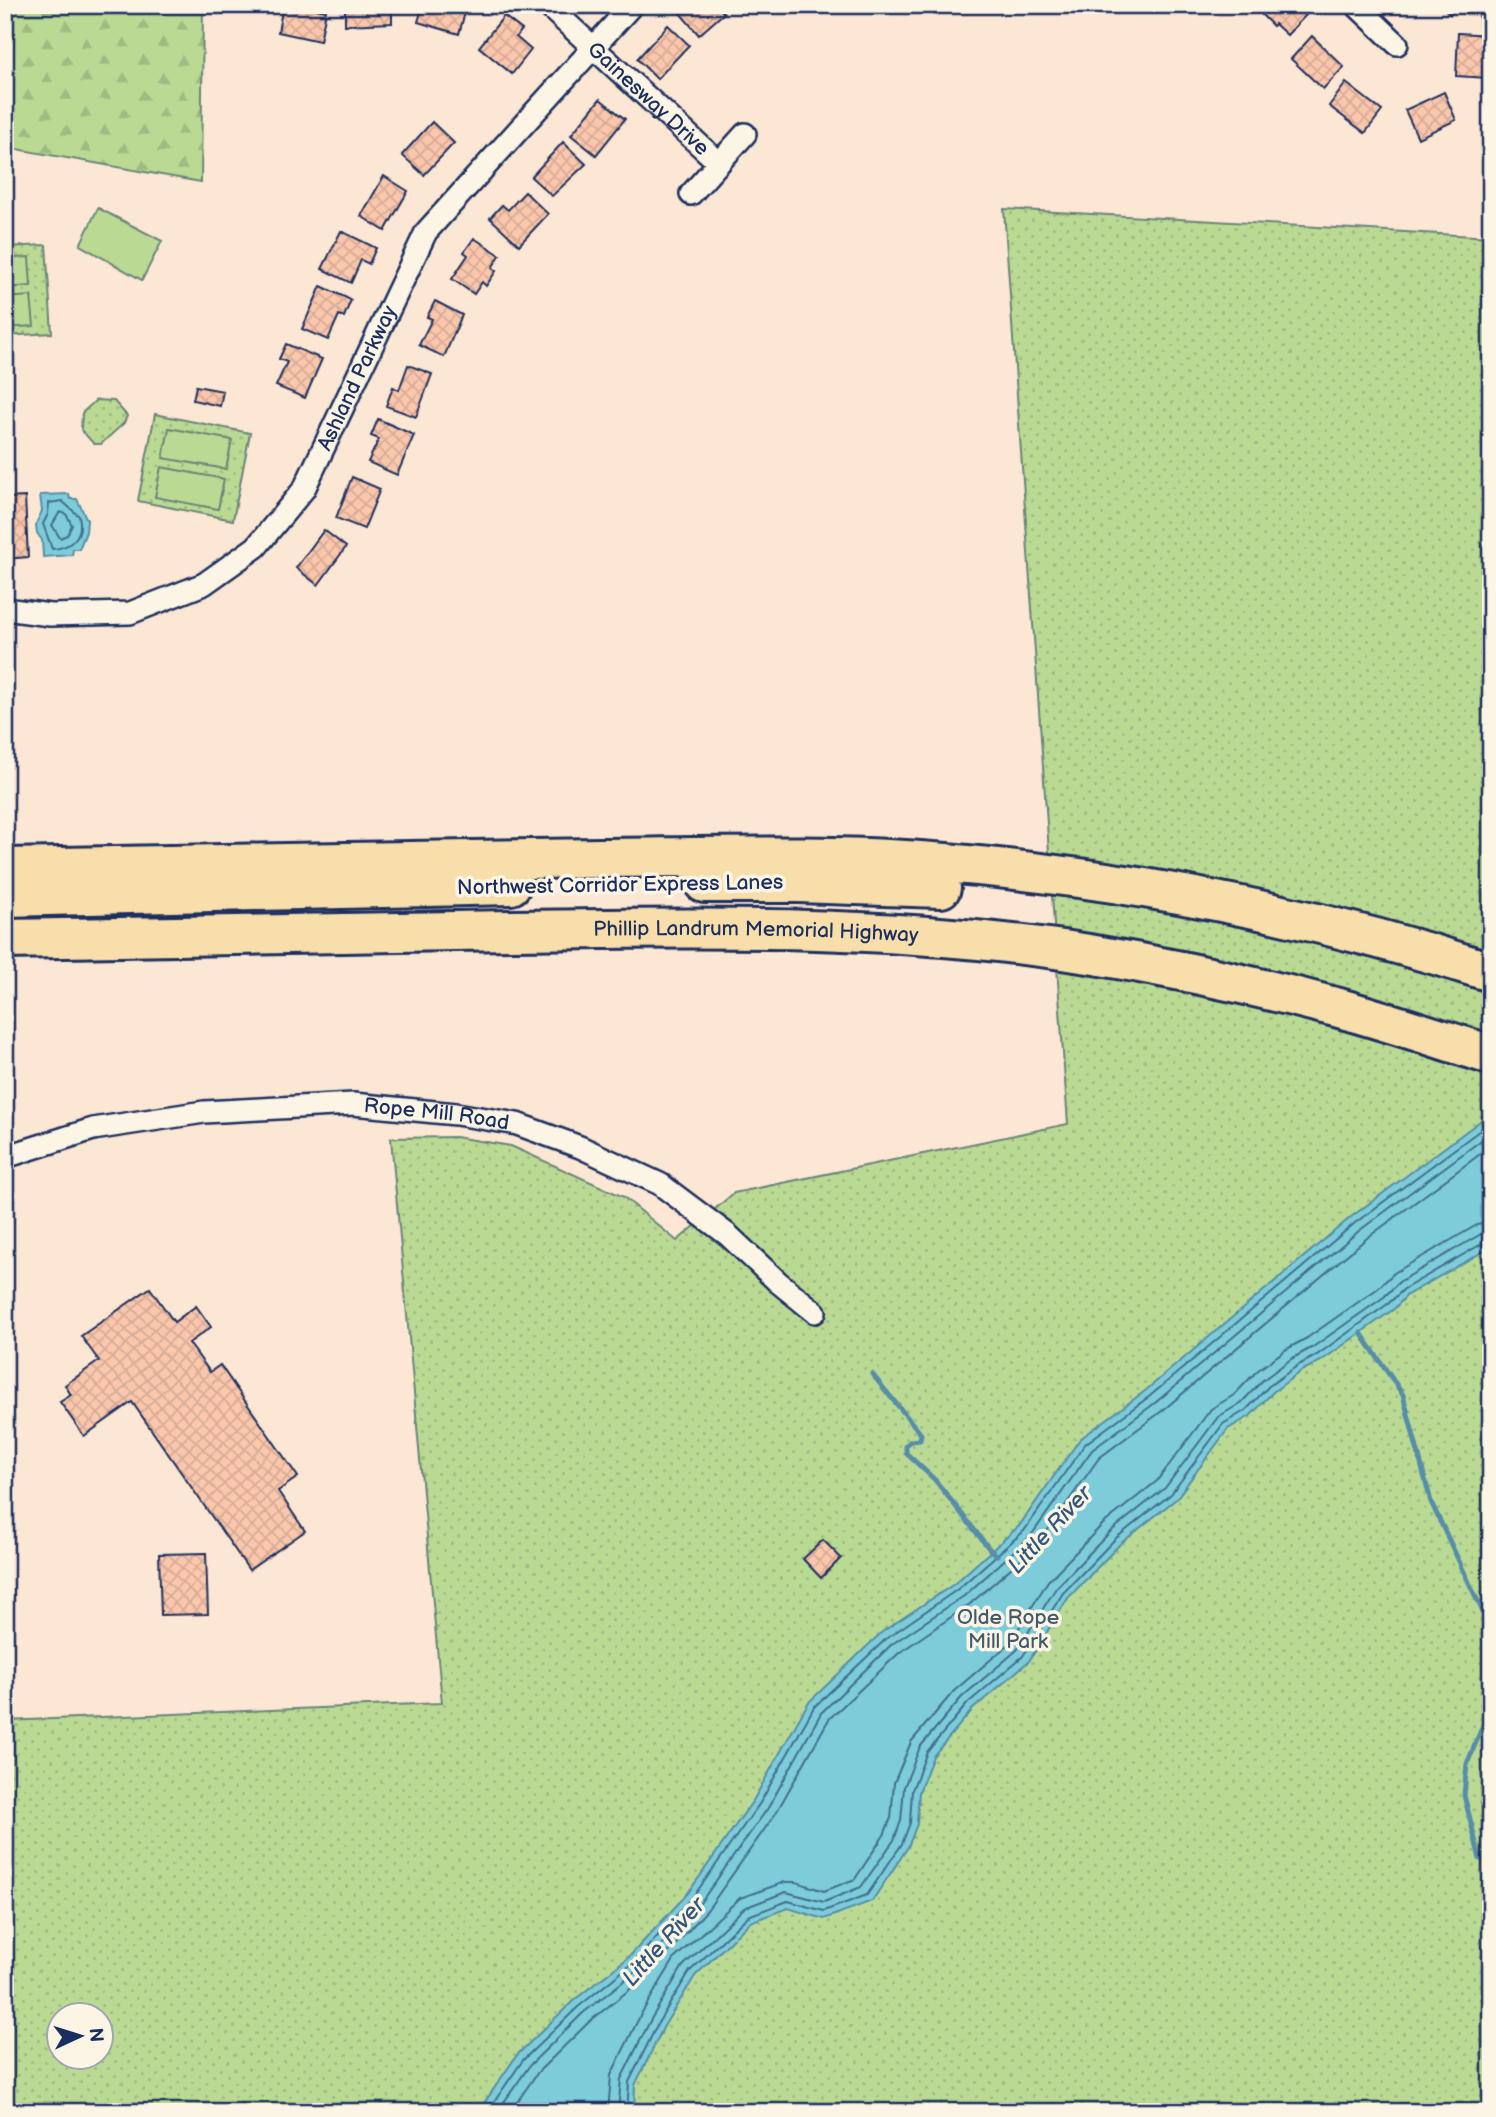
<svg xmlns="http://www.w3.org/2000/svg" width="1496" height="2117" viewBox="0 0 1496 2117" font-family="'Balsamiq Sans',sans-serif">
<defs>
<pattern id="forest-firs" width="22" height="20" patternUnits="userSpaceOnUse" patternTransform="scale(1.75)"><rect width="22" height="20" fill="#bada94"/><path d="M5 1l3.5 6h-7zM16 11l3.5 6h-7z" fill="#9fbb82"/></pattern>
<pattern id="park-dots" width="8" height="8" patternUnits="userSpaceOnUse" patternTransform="scale(1.75)"><rect width="8" height="8" fill="#bada94"/><path d="M2 2h.1M6 6h.1" fill="none" stroke="#9fbb82" stroke-width="1.8" stroke-linecap="round"/></pattern>
<pattern id="building-cross-hatch" width="8" height="8" patternUnits="userSpaceOnUse" patternTransform="scale(1.75)"><rect width="8" height="8" fill="#fbc7ac"/><path d="M0 0l8 8M0 8l8-8" fill="none" stroke="#d7ab96"/></pattern>
</defs>
<rect width="100%" height="100%" fill="#fce7d4"/>
<filter id="ink" filterUnits="userSpaceOnUse"><feTurbulence type="fractalNoise" baseFrequency=".0143" numOctaves="2"/><feDisplacementMap in="SourceGraphic" scale="14" xChannelSelector="R" yChannelSelector="G"/><feConvolveMatrix kernelMatrix="1 2 1 2 8 2 1 2 1" color-interpolation-filters="sRGB"/></filter>
<g filter="url(#ink)">
<!-- forest -->
<g fill="url(#forest-firs)" stroke="#6a8479" stroke-width="2">
<polygon points="5,5 203,5 201,182 5,147"/>
<polygon points="1478,5 1491,5 1491,177"/>
</g>
<!-- park -->
<g fill="url(#park-dots)" stroke="#6a8479" stroke-width="2" fill-rule="evenodd">
<path d="M1004,209L1491,237V2112H5V1721L442,1703L391,1138L455,1137L511,1146L624,1197L677,1241L734,1193L1068,1124ZM60,2016H102V2058H60Z"/>
<polygon points="46,245 52,333 5,336 5,247"/>
<polygon points="96,400 114,401 127,416 124,423 101,444 94,444 81,430 82,413"/>
<polygon points="155,414 250,433 233,520 138,501"/>
</g>
<!-- garden -->
<g fill="#bada94" stroke="#6a8479" stroke-width="2">
<polygon points="98,208 162,241 142,280 80,245"/>
<polygon points="29,257 31,286 5,288 5,259"/>
<polygon points="31,296 34,326 5,328 5,298"/>
<polygon points="169,428 232,440 226,469 163,458"/>
<polygon points="161,467 224,479 218,509 155,497"/>
</g>
<!-- water -->
<g fill="#7dccd9" stroke="#568da8" stroke-width="2">
<polygon points="69,494 70,499 77,499 87,520 86,532 79,549 73,549 72,555 43,557 42,540 37,533 36,524 42,511 40,495"/>
<polygon points="1491,1113 1491,1247 1407,1295 1394,1309 1321,1361 1301,1371 1273,1392 1250,1416 1228,1429 1176,1499 1120,1544 1068,1598 1029,1661 973,1709 933,1756 919,1792 917,1824 908,1847 872,1901 824,1919 788,1908 750,1922 695,1976 664,2026 635,2085 634,2112 478,2112 517,2055 573,2001 629,1957 688,1893 754,1799 808,1703 882,1632 954,1584 1019,1526 1080,1439 1145,1391 1351,1217"/>
</g>
<g fill="none" stroke-linecap="round" stroke-linejoin="round">
<!-- shore -->
<g stroke="#426e8f" stroke-width="2">
<path d="M62,501L79,516C84,536 71,548 52,549L43,524L48,514L49,503Z"/>
<polygon points="60,512 66,514 72,525 67,535 60,538 52,525"/>
<polyline points="487,2112 523,2060 578,2007 634,1962 693,1897 760,1803 814,1707 887,1638 958,1589 1024,1531 1085,1444 1150,1396 1355,1223 1491,1122"/>
<polyline points="497,2112 530,2065 583,2013 640,1968 700,1903 768,1808 821,1713 892,1644 964,1596 1030,1537 1092,1450 1155,1403 1360,1230 1491,1133"/>
<polyline points="510,2112 538,2072 590,2021 648,1975 708,1909 776,1813 829,1719 899,1653 970,1604 1038,1544 1099,1458 1162,1411 1367,1238 1491,1146"/>
<polyline points="608,2112 611,2075 641,2014 675,1958 740,1898 785,1882 796,1882 824,1891 855,1879 884,1835 891,1818 894,1783 911,1742 954,1691 1009,1644 1048,1581 1103,1524 1157,1481 1211,1409 1234,1395 1257,1371 1285,1350 1307,1338 1377,1289 1394,1273 1477,1225 1491,1222"/>
<polyline points="618,2112 621,2079 651,2019 683,1966 744,1908 786,1892 824,1902 861,1887 894,1840 901,1821 904,1787 920,1747 962,1697 1017,1650 1056,1588 1110,1532 1165,1488 1218,1417 1241,1403 1263,1380 1291,1359 1313,1347 1384,1297 1399,1282 1481,1234 1491,1233"/>
<polyline points="627,2112 629,2082 658,2023 690,1971 748,1916 788,1901 824,1911 867,1895 902,1844 910,1823 912,1790 927,1752 968,1703 1023,1656 1063,1593 1115,1539 1171,1494 1223,1424 1246,1410 1269,1386 1297,1366 1317,1355 1389,1303 1404,1289 1485,1242 1491,1242"/>
</g>
<!-- stream -->
<g stroke="#568da8" stroke-width="5">
<polyline points="1361,1333 1403,1395 1431,1502 1491,1629"/>
<polyline points="872,1374 921,1434 920,1440 911,1441 906,1445 906,1453 935,1480 991,1551 997,1555"/>
<polyline points="1480,1859 1464,1795 1467,1764 1491,1706"/>
<polyline points="1484,1888 1491,1906"/>
</g>
</g>
<!-- building -->
<g fill="url(#building-cross-hatch)" stroke="#1b2f5e" stroke-width="2">
<polygon points="283,5 300,5 326,11 320,41 278,32"/>
<polygon points="345,5 392,5 392,23 345,25"/>
<polygon points="423,5 467,5 459,34 418,22"/>
<polygon points="689,5 724,5 720,9 724,13 699,35 680,13"/>
<polygon points="1252,5 1296,5 1306,15 1287,35 1275,24 1273,26"/>
<polygon points="1440,5 1459,5 1450,14"/>
<polygon points="504,16 522,30 516,37 531,50 512,74 479,47"/>
<polygon points="668,25 689,45 657,79 637,59"/>
<polygon points="1458,33 1490,35 1488,78 1456,76"/>
<polygon points="1312,36 1344,67 1323,89 1291,59"/>
<polygon points="1346,83 1382,111 1365,133 1329,106"/>
<polygon points="1444,92 1456,120 1418,138 1405,110"/>
<polygon points="600,99 625,119 596,155 571,135"/>
<polygon points="432,122 454,143 424,175 402,155"/>
<polygon points="563,142 586,164 552,196 531,177"/>
<polygon points="384,176 408,191 385,231 361,216"/>
<polygon points="525,192 548,214 519,245 490,218 502,205 508,210"/>
<polygon points="341,231 376,248 369,264 361,260 351,283 322,269"/>
<polygon points="474,238 500,255 492,268 496,271 486,286 482,282 474,294 452,279 468,255 464,252"/>
<polygon points="321,286 351,300 344,317 339,315 328,340 302,329"/>
<polygon points="435,301 462,315 444,357 419,345 432,319 427,317"/>
<polygon points="286,344 322,359 305,398 276,386 287,362 279,359"/>
<polygon points="408,365 432,374 416,417 386,406 393,387 399,390"/>
<polygon points="196,386 223,391 220,406 193,400"/>
<polygon points="378,419 414,435 397,475 368,462 379,439 371,436"/>
<polygon points="352,477 380,489 364,529 336,518"/>
<polygon points="25,497 28,557 5,559 5,498"/>
<polygon points="324,530 346,547 318,585 296,568"/>
<polygon points="150,1288 174,1322 196,1306 211,1327 189,1343 210,1372 220,1365 298,1477 278,1491 305,1531 249,1570 132,1402 84,1436 60,1402 71,1395 65,1385 99,1361 81,1336"/>
<polygon points="823,1540 841,1558 821,1578 803,1559"/>
<polygon points="206,1553 208,1614 161,1615 159,1554"/>
</g>
<g fill="none" stroke-linecap="round" stroke-linejoin="round">
<defs>
<g id="minor">
<path id="s1" d="M547,5L719,163"/>
<polyline points="1356,5 1397,44"/>
<polyline points="691,194 745,134"/>
<path id="s2" d="M5,609L50,615L130,613L204,584L256,547L304,489L426,232L632,5"/>
<path id="s3" d="M5,1157L93,1129L204,1112L353,1104L456,1114L517,1124L580,1147L660,1184L728,1235L778,1282L815,1312"/>
</g>
<g id="motorway">
<path d="M5,868C203,865 402,860 600,858C715,857 831,853 946,863C1131,879 1314,915 1491,972"/>
<polyline points="704,883 798,883 941,888"/>
<polyline points="5,897 511,885"/>
<path id="s4" d="M5,939C174,936 342,933 510,930C703,927 898,924 1089,954C1173,968 1257,986 1339,1008C1390,1022 1440,1039 1491,1055"/>
</g>
</defs>
<!-- minor casing -->
<use href="#minor" stroke="#1b2f5e" stroke-width="26"/>
<!-- motorway casing -->
<use href="#motorway" stroke="#1b2f5e" stroke-width="44"/>
<!-- minor -->
<use href="#minor" stroke="#fcf5e5" stroke-width="21"/>
<!-- motorway -->
<use href="#motorway" stroke="#f8deab" stroke-width="38"/>
</g>
</g>
<g text-anchor="middle" dominant-baseline="central" stroke-width="7" stroke-linejoin="round" paint-order="stroke">
<!-- street labels -->
<g font-size="21" fill="#1b2f5e" stroke="#fcf5e5">
<text stroke="none"><textPath href="#s1" startOffset="138">Gainesway Drive</textPath></text>
<text stroke="none"><textPath href="#s2" startOffset="467">Ashland Parkway</textPath></text>
<text transform="translate(620 885) rotate(-1)">Northwest Corridor Express Lanes</text>
<text stroke="none"><textPath href="#s4" startOffset="751">Phillip Landrum Memorial Highway</textPath></text>
<text stroke="none"><textPath href="#s3" startOffset="438">Rope Mill Road</textPath></text>
</g>
<!-- park labels -->
<g font-size="21" fill="#435a6c" stroke="#fcf5e5">
<text x="1008" y="1617">Olde Rope<tspan x="1008" dy="24">Mill Park</tspan></text>
</g>
<!-- water labels -->
<g font-size="23" font-style="italic" fill="#34567d" stroke="#fcf5e5">
<text transform="translate(1050 1530) rotate(-47)">Little River</text>
<text transform="translate(664 1942) rotate(-48)">Little River</text>
</g>
</g>
<!-- margin -->
<rect width="1496" height="2117" fill="none" stroke="#fcf5e5" stroke-width="28"/>
<rect x="14" y="14" width="1468" height="2089" fill="none" stroke="#1b2f5e" stroke-width="2.5" filter="url(#ink)"/>
<!-- north arrow -->
<g transform="translate(80 2036) rotate(86)"><circle r="33" fill="#fcf5e5" stroke="#a2a6af" stroke-width="2"/>
<path d="M0-5L12 26L0 18L-12 26Z" fill="#1b2f5e"/>
<text y="-10" font-size="19" font-weight="bold" text-anchor="middle" fill="#1b2f5e">N</text>
</g>
</svg>
